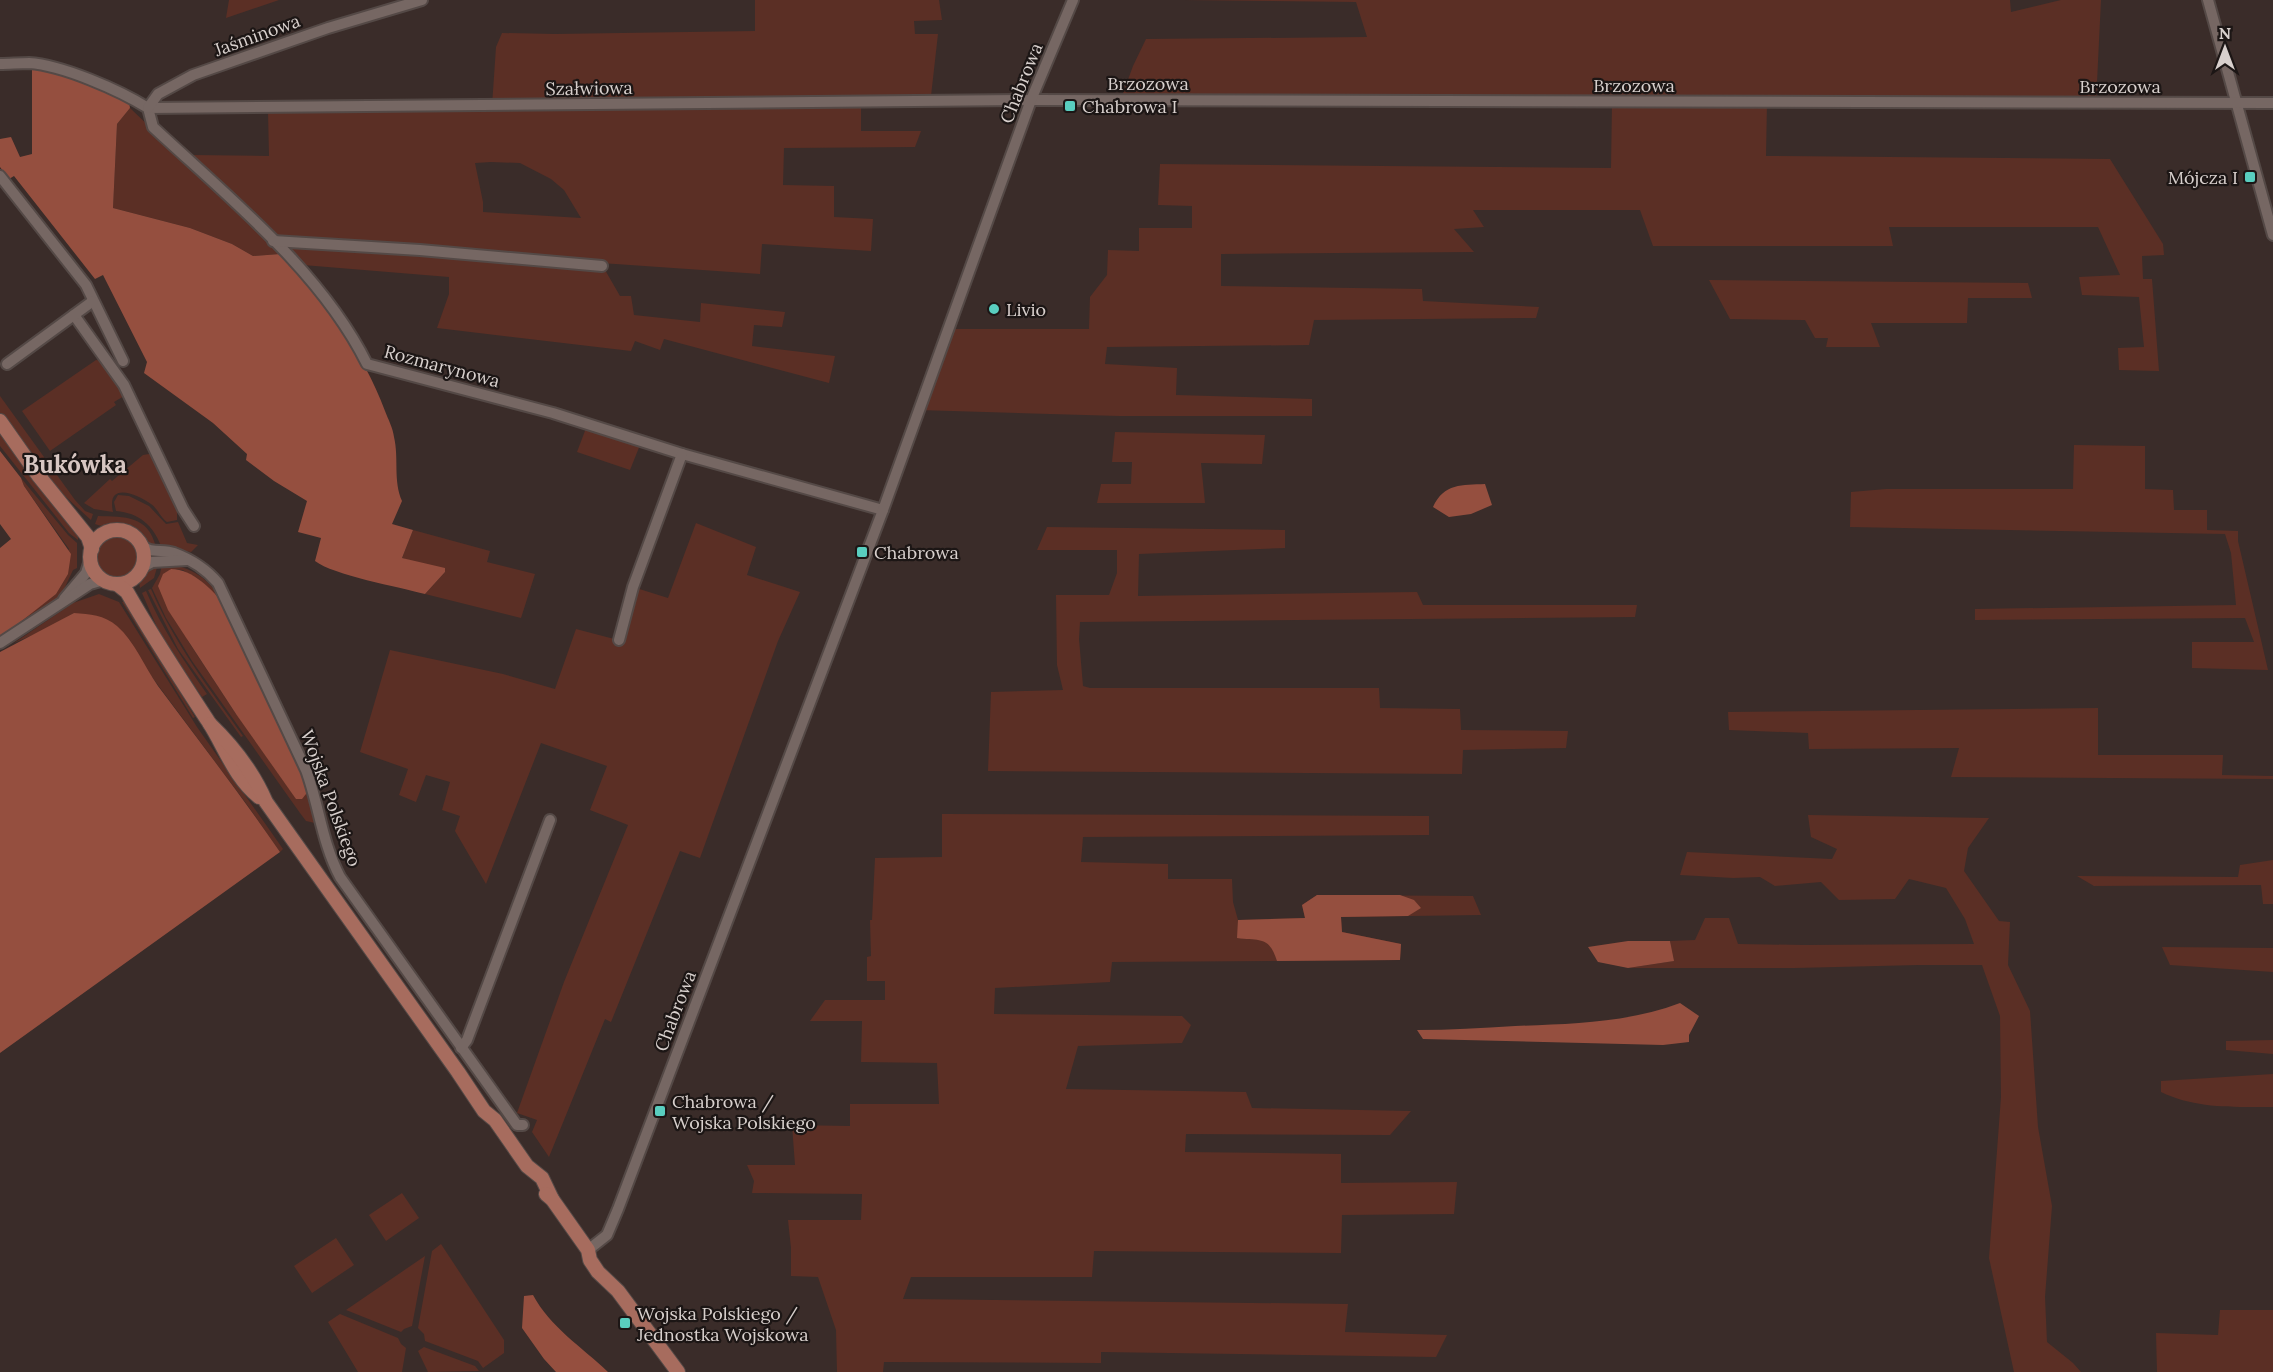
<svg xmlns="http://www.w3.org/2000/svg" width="2273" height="1372" viewBox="0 0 2273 1372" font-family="Lora,serif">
<rect width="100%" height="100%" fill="#3a2c29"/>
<!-- green -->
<g fill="#5b2f25" fill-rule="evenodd">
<polygon points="229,0 279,0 226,18"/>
<path d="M755,0H939L942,20L914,21L915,34H938L931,96H1122L1133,66L1146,39L1367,37L1356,2L1184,0H2010L2011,12L2061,0H2101L2096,103L1767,102L1766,156L2110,159L2163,244L2164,255L2142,256L2143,279H2152L2159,371L2119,370L2118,348L2144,347L2139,297L2082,295L2079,277L2120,275L2098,227H1889L1893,246H1653L1640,210H1473L1484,227L1454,229L1474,252L1221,254V286L1422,289L1423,301L1539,307L1536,318L1314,320L1309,345L1107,347L1105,364L1177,368L1176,395L1312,399V416H1119L919,410L948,329H1089L1090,297L1107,275L1108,250L1139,251V228H1192V206L1158,205L1160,164L1611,168L1612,103L1673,102L861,106V131H921L915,147L784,148L783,185L834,186V217L873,219L871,251L762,244L760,274L601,263L620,296H631L634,315L700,322L701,303L785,312L782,327L754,325L752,346L835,356L829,383L664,339L660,350L635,341L631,351L437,328L449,294V277L303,265L190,155L269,156L268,111L492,106L496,47L502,33L555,34L755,31ZM491,162L520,163L551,179L564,190L581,218L483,212V202L475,163Z"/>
<polygon points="130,108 275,247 280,254 253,256 232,244 190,228 113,208 117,124"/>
<polygon points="1709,280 2028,283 2032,298 1968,298 1967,323 1871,323 1880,347 1826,347 1828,338 1815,338 1805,320 1730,319"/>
<polygon points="96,360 103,361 122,388 124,396 114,402 116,405 50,451 22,411"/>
<polygon points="0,396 75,500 85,511 93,514 91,520 56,488 35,462 0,413"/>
<polygon points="588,423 640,445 630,470 577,452"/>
<polygon points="0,430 78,533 78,540 69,533 0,446"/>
<polygon points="1115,432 1265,435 1262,464 1201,463 1205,503 1097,503 1101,484 1131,484 1132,462 1112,462"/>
<polygon points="2074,445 2145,446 2145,489 2173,490 2174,510 2207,510 2207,530 2238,531 2238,541 2268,670 2192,668 2192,642 2254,642 2245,618 1975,620 1975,609 2236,605 2231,553 2225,534 1850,527 1851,492 1886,489 2073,489"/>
<path d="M149,454L153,455L177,506V520L167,522C160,517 158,509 151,504C137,494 106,481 113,512L94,509L84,503L110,479L112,481L143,455Z"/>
<polygon points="21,478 68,535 77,543 77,568 73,570 59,600 10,632 19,624 69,549 24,486"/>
<path d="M118,495L129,496L149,506L166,524L178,522L187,543L198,545L191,552L161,546C153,525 139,513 116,511L114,502Z"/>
<path d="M98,516C125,517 148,515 156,547C141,543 142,534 129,528C117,523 106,529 95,524Z"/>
<polygon points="696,523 756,547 747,575 800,592 778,641 700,858 680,851 611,1022 605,1019 549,1157 532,1132 537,1120 517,1113 564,982 628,825 590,810 607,766 541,743 486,884 455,831 460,816 442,810 450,782 426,775 416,802 399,795 408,769 360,752 390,650 503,674 555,689 576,629 618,640 633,587 668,598"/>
<polygon points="1047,527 1285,530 1285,548 1139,554 1138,596 1417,592 1423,605 1637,605 1635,617 1080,622 1079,639 1083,686 1090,688 1379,688 1380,708 1460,709 1461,730 1568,731 1566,748 1463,750 1462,774 988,771 991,692 1063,690 1057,665 1056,595 1109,595 1117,573 1117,550 1037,550"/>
<polygon points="413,530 490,551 487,562 535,574 521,618 425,594 445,572 402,558"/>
<circle cx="117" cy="556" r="21"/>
<path d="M158,564L154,578L140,588C137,574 146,569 158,564Z"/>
<path d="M162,564C193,565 211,581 226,606L183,570L170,569L188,641L236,714L307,784L315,823L306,821L300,813L192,661L166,618L152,588L160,574Z"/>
<path d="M151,589C174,643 209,688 243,736L241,737L178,649L148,590Z"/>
<path d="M146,591C162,629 184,661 207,694L202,697L160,634L142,593Z"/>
<polygon points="99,594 119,602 197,727 283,849 280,852 248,806 146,669 129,639 115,625 74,613 45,630 14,643 73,603"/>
<polygon points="128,600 161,661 195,717 193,718 122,602"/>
<polygon points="2098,708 2098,755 2223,755 2222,775 2273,776 2273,779 1951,777 1959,748 1809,749 1808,733 1729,730 1728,712"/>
<polygon points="942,814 1429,816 1429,835 1083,837 1081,862 1168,864 1168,879 1232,879 1233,902 1238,920 1305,918 1302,905 1317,895 1473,896 1481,915 1341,917 1342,932 1401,944 1400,960 1112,962 1110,982 995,988 994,1014 1182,1016 1191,1025 1182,1043 1078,1046 1066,1089 1246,1092 1252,1108 1411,1111 1390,1135 1186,1134 1185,1152 1341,1154 1341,1183 1457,1182 1454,1214 1342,1215 1341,1253 1094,1251 1092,1277 911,1277 903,1299 1348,1304 1345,1332 1447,1335 1436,1357 1101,1352 1101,1363 884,1362 883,1372 837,1372 836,1330 818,1277 791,1276 791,1248 788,1220 861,1220 862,1194 752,1193 754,1181 747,1165 795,1165 792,1125 850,1126 850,1104 939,1104 937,1063 861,1062 862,1021 810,1021 825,1000 885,1000 885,981 867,981 867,957 871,956 870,920 872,920 875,858 942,857"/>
<polygon points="1808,815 1989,818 1968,848 1964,871 1999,921 2010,922 2008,965 2030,1011 2038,1127 2052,1206 2045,1297 2047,1342 2073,1363 2081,1372 2014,1372 1989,1258 2001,1097 2000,1016 1982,965 1919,965 1795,968 1628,968 1673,961 1670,941 1695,940 1705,918 1729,918 1738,944 1804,945 1974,944 1965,919 1946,888 1909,879 1895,899 1839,900 1821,882 1775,886 1760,877 1733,878 1680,875 1687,852 1832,859 1837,849 1811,837"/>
<polygon points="2273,860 2273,904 2263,904 2261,885 2094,886 2077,876 2238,877 2240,865"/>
<polygon points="2162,947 2273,948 2273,972 2170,965"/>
<polygon points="2273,1040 2273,1054 2226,1050 2226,1041"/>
<path d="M2273,1074V1107C2235,1107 2196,1109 2161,1092V1081Z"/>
<polygon points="402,1193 419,1218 386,1241 369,1215"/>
<polygon points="336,1238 354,1265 312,1293 294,1266"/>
<polygon points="441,1244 504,1340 504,1353 483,1368 478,1361 425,1341 424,1334 418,1328 432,1251"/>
<polygon points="425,1256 412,1326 404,1329 401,1332 346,1310"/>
<polygon points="2220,1310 2273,1310 2273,1372 2157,1372 2156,1333 2218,1335"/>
<polygon points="340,1314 398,1338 401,1344 406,1348 402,1372 358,1372 328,1322"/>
<polygon points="424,1347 475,1366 479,1371 428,1372 418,1351"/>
</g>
<!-- forest -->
<g fill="#954f3f">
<path d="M28,63L128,96L130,108L117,124L113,208L190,228L232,244L253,256L280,254C324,300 363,351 385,411C388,419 393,428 394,437C399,458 393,481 402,501L392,524L413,530L402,558L445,568V572L425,594C399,587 333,575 315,561L321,538L298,532L307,501L274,481L246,460L247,454L213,423L144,373L147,362L103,275L95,279L14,176L9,179L0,167V139L11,137L20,157L32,154V70L29,69Z"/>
<polygon points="0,451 21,478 24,486 71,554 68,574 56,594 0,638 0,548 11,539 0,524"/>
<path d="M1485,484L1492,505L1471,514L1449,517L1433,507C1444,483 1462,485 1485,484Z"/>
<path d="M171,569C193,569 212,590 226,606L307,784L306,794L302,799H296L236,714L168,610L158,586L163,574Z"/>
<path d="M74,613C90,614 104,615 117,626C135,642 144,666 158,686C199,741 241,795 280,852L0,1053V652Z"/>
<path d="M1317,895H1400L1414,900L1421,908L1408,916L1341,917L1342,932L1401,944L1400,960L1277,961C1269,936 1261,941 1237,938L1238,920L1305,918L1302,905Z"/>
<polygon points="1628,941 1670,941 1674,961 1628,968 1598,962 1588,947"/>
<path d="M1680,1003L1699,1016L1689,1035V1042L1663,1045L1423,1039L1417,1030C1450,1030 1482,1028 1515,1026C1570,1024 1627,1023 1680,1003Z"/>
<path d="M533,1295C550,1327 582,1347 608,1372H556L544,1359L522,1328L524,1296Z"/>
</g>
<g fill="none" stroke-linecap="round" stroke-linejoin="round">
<defs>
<g id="minor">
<polyline points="2208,0 2273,235"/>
<path d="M0,64C9,64 19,63 29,63C62,65 119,90 148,108L153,127C228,197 321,271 367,364L553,413L682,454L883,510"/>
<polyline points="148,108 1031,100 2273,103"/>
<polyline points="148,108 158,94 193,75 328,28 422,0"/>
<polyline points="0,176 86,285 123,361"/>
<polyline points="273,241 420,250 602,266"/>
<polyline points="74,315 124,385 183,509 194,526"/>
<polyline points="7,364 93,301"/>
<path d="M141,545C151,554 162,549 174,553C190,559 207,570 218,583L306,770C319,805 322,843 340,877L517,1125H523"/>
<polyline points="141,568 152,562 187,560"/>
<polyline points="64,599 86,573 90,560"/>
<polyline points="619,640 633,587 682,454"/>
<polyline points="0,643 90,584 104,580"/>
<polyline points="461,1048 467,1040 550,820"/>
<polyline points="588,1250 607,1235 618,1209 883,510 1031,100 1073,0"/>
</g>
<g id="major">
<polyline points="0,421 38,475 88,537 92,549"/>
<circle cx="117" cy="557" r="27"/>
<path d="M117,584L127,592C152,636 180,678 208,721C225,747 234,777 259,797"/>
<path d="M210,724C233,746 253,772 266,802L458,1072L484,1111L495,1120L527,1166L542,1178L552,1199"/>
<polyline points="546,1194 552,1199 588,1250 590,1260 598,1272 618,1291 678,1372"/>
</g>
</defs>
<!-- minor casing -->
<use href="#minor" stroke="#544946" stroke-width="14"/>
<!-- major casing -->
<use href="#major" stroke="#544946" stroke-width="16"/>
<!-- minor -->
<use href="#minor" stroke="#766763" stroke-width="10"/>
<!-- major -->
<use href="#major" stroke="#a76c5e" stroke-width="14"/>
</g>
<!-- markers -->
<g fill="#59cebf" stroke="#1c1615" stroke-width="2">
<rect x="1064" y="100" width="12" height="12" rx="3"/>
<rect x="2244" y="171" width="12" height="12" rx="3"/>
<circle cx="994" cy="309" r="6"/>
<rect x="856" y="546" width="12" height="12" rx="3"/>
<rect x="654" y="1105" width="12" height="12" rx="3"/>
<rect x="619" y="1317" width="12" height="12" rx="3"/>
</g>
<g text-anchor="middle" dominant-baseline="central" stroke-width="4.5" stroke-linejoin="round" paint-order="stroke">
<!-- street labels -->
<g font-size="18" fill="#d8d0cd" stroke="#1c1615">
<text transform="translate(257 35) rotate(-20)">Jaśminowa</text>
<text transform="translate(1021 83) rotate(-68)">Chabrowa</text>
<text x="1148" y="83">Brzozowa</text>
<text x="1634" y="85">Brzozowa</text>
<text x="2120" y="86">Brzozowa</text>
<text transform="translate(589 88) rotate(-1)">Szałwiowa</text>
<text transform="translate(442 366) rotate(15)">Rozmarynowa</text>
<text transform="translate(331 798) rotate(70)">Wojska Polskiego</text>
<text transform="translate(675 1011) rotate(-69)">Chabrowa</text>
</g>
<!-- poi labels -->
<g font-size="18" fill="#d8d0cd" stroke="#1c1615" text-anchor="start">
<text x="1082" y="106">Chabrowa I</text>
<text x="2238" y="177" text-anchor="end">Mójcza I</text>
<text x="1006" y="309">Livio</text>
<text x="874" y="552">Chabrowa</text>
<text x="672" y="1101">Chabrowa /<tspan x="672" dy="21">Wojska Polskiego</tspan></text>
<text x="637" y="1313">Wojska Polskiego /<tspan x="637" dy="21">Jednostka Wojskowa</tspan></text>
</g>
<!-- district labels -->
<g font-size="24" font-weight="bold" fill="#d7c6c2" stroke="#1c1615">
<text x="75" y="464">Bukówka</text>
</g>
</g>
<!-- north arrow -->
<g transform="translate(2225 48)" stroke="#1c1615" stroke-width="4.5" paint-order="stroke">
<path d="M0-4.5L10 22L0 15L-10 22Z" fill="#d8d0cd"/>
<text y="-9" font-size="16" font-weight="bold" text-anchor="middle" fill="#d8d0cd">N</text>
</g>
</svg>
